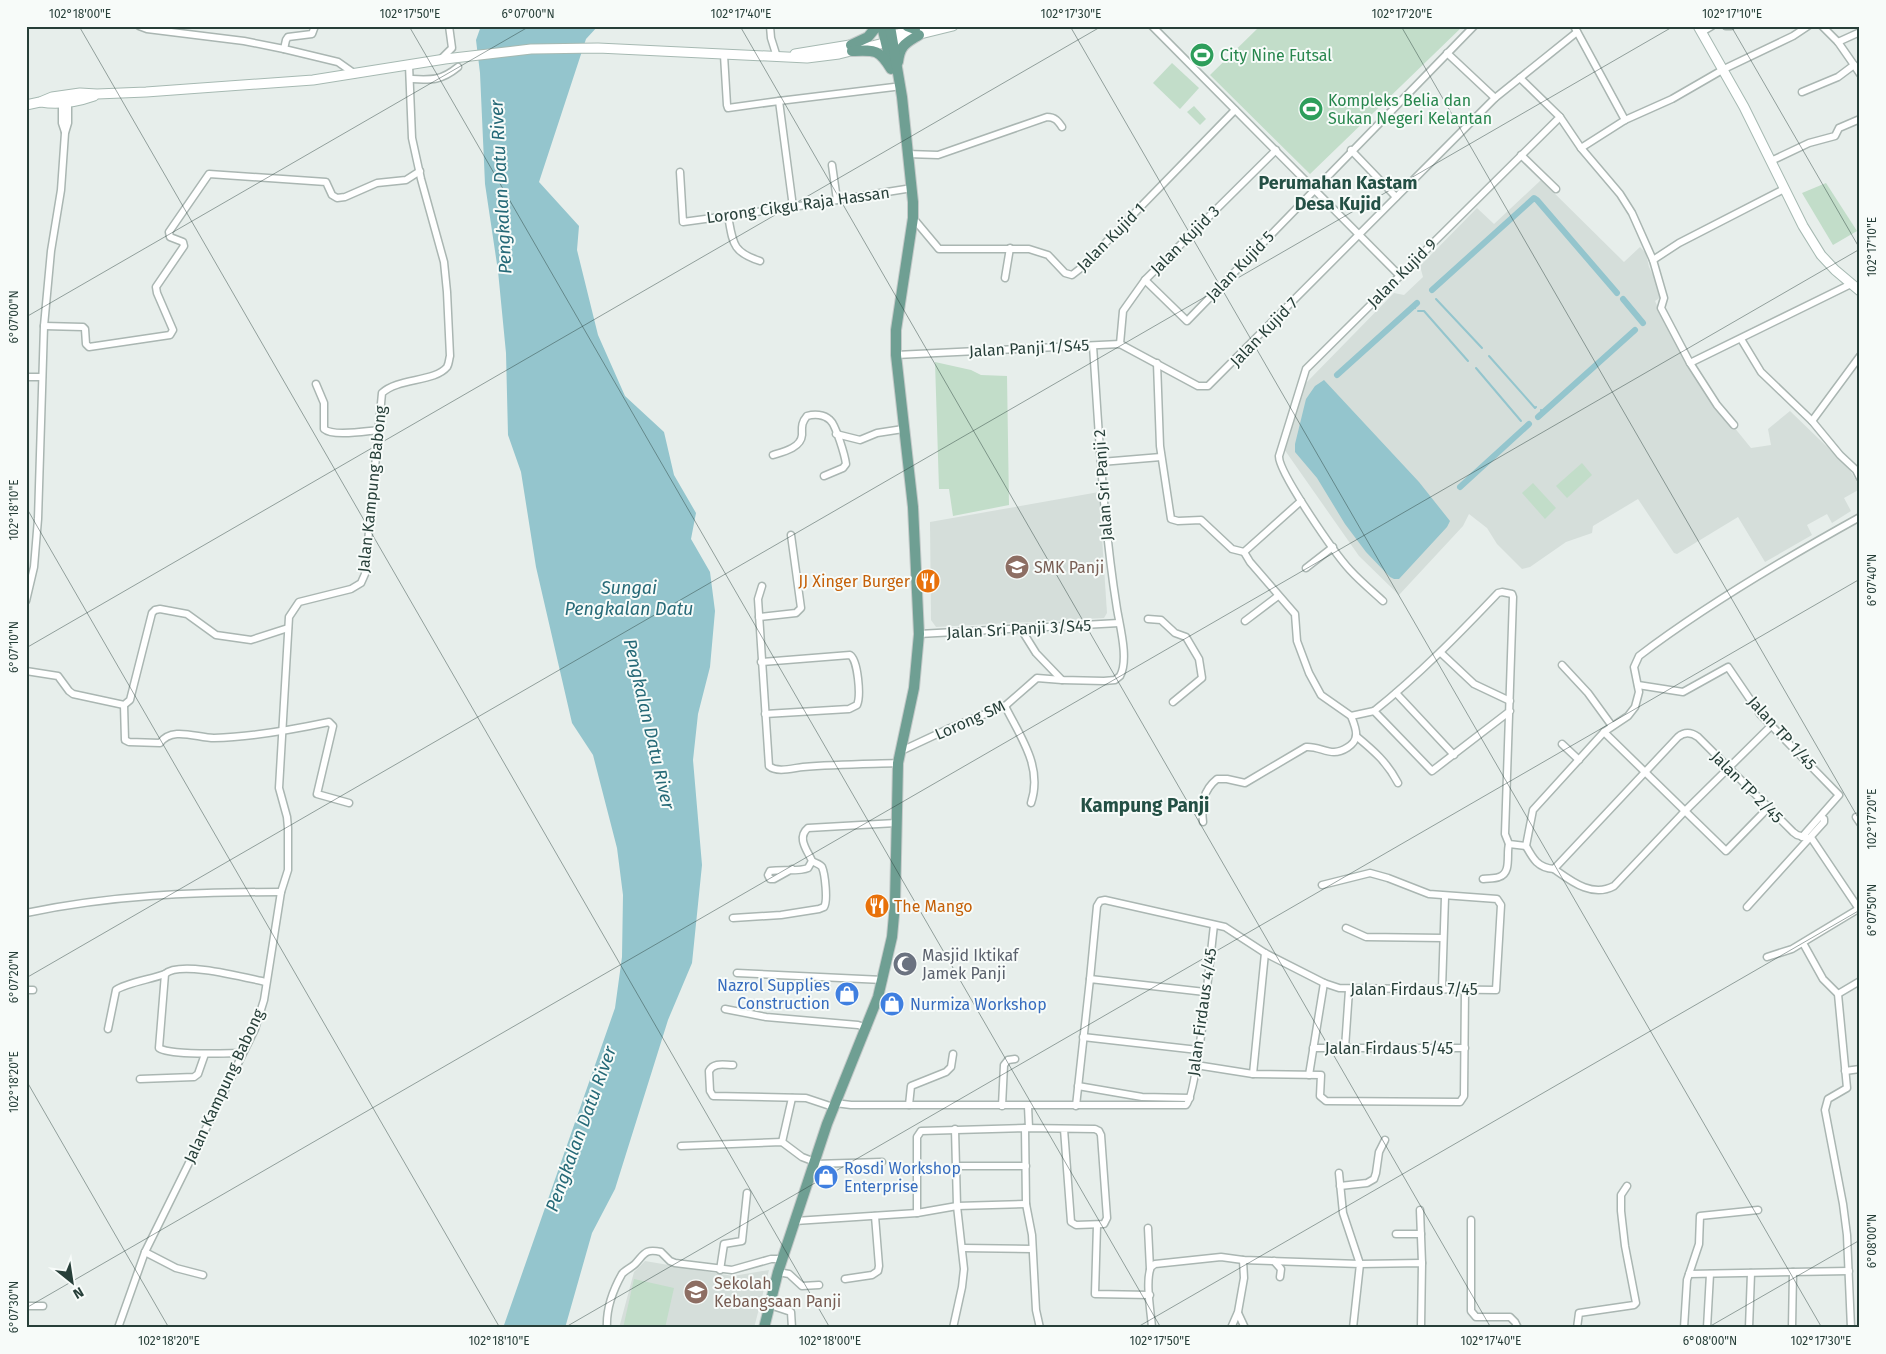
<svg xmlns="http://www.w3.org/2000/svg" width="1886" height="1354" viewBox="0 0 1886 1354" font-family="'Fira Sans',sans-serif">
<rect width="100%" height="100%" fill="#e7eeeb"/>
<!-- built -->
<g fill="#d5deda">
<polygon points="1541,180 1624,262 1640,247 1646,253 1649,267 1654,277 1661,297 1655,301 1667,328 1716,405 1751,448 1771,445 1768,429 1790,411 1848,467 1860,487 1860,489 1844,498 1851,511 1832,523 1827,514 1807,525 1812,535 1765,562 1738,517 1677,554 1674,553 1638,499 1593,526 1592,533 1566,542 1530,567 1522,569 1497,544 1487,528 1469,514 1463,526 1399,595 1359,556 1284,449 1298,401 1305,384 1394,293 1404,295 1423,277 1420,266 1477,208 1494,224"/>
<polygon points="1099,492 1107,613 1104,618 936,627 931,620 930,522"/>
<polygon points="645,1261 733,1276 769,1270 754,1328 619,1328 634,1272"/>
</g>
<!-- green -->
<g fill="#c2ddc9">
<polygon points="1257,26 1463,26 1310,174 1210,75 1257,29"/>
<polygon points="1172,63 1199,88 1180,109 1153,83"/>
<polygon points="1194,106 1206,119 1200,125 1187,112"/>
<polygon points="1826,183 1857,231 1833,245 1802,193"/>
<polygon points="935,362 971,370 981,375 1007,376 1009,505 953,516 949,489 939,489"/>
<polygon points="1582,463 1592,475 1567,498 1556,486"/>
<polygon points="1533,483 1556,508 1545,519 1522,493"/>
<polygon points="634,1279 674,1288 665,1328 623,1328"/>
</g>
<!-- water -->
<g fill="#94c5cd">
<polygon points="481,26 598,26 586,39 539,182 579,226 577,250 598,335 625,396 664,432 674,475 696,513 691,539 710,572 715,611 710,667 698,714 693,760 702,865 692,963 668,1020 615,1189 592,1233 565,1328 503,1328 615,1008 622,957 623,895 617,848 593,755 572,723 536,567 521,472 508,435 506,353 498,271 485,184 480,73 476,40"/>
<polygon points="1324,380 1419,482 1450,521 1447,527 1399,579 1394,579 1390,577 1366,552 1345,524 1317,478 1295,452 1295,444 1306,399 1315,386"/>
</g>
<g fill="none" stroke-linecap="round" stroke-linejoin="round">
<!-- stream -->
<g stroke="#94c5cd" stroke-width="2">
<polyline points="1436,299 1482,348"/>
<polyline points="1414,306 1415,308"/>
<polyline points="1418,311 1424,311 1468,361"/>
<polyline points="1489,356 1535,408 1536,407"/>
<polyline points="1476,368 1521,421"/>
<polyline points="1541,410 1543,412"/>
</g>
<!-- canal -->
<g stroke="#94c5cd" stroke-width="6">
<polyline points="1432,290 1534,198 1537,200 1617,293"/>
<polyline points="1623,299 1643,323"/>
<polyline points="1337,375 1417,303"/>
<polyline points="1538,417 1635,330"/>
<polyline points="1460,487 1529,424"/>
</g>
<defs>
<g id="street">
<polyline points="139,26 147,29 244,41 284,49 338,62 355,74"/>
<polyline points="770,26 771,38 777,57"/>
<polyline points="1152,26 1400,276"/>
<polyline points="1574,26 1625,120"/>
<polyline points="1726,26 1731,26"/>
<polyline points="1822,26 1838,42"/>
<polyline points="1702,32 1712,26"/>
<polyline points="284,49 286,40 288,37 312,34 315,26"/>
<polyline points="1447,53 1495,98"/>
<polyline points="724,55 727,105 728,108 779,101"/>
<polyline points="441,59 452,48 449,26"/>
<polyline points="1854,65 1860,74"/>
<path d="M410,79C431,80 441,81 458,67"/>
<polyline points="1802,92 1838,77 1854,65 1838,42 1860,32"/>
<polyline points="62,100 62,123 65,132"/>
<polyline points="1560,117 1581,148 1620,194 1632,213 1653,260 1664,298 1661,308 1690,363 1851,284"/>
<polyline points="1581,148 1625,120 1672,99 1724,69 1793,36 1808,26"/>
<polyline points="1351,150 1396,197"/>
<path d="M907,154L938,155L1047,117C1055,117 1058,121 1062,127"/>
<polyline points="1521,155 1556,189"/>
<polyline points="1771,161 1809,143 1835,136 1839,128 1860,119"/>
<polyline points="832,165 837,200"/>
<polyline points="680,172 683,222 793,207 912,188"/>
<polyline points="793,207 779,101 894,87"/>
<path d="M728,216C733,243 732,252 760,261"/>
<polyline points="913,218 939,249 1029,249 1048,255 1065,273 1072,275 1081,268 1235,110"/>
<polyline points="1653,260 1679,243 1784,189"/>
<polyline points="1005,278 1010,248"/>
<polyline points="1145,280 1187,321 1474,26"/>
<polyline points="44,326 83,327 85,329 86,344 89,347 170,335 173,330 157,293 156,287 184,246 183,242 170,237 169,232 209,174 326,182 332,195 337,198 345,197 377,183 406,180 420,171"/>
<polyline points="1741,339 1761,372 1812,421 1860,356"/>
<polyline points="1120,344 1123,311 1145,280 1276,150"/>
<polyline points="896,355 1120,344 1198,386 1208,386 1495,98 1577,32"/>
<polyline points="1157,363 1160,446 1171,519 1178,521 1201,520 1232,549 1244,552 1301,501"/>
<polyline points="1690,363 1717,405 1734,425"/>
<polyline points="26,377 42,377"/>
<path d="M316,384L324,403V429C333,437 366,431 379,430"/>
<polyline points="1812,421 1840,455 1856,470 1860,478"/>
<polyline points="836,434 860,440 877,433 903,429"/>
<path d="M773,455C783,452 801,448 802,435C802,427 801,423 807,416C814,414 824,414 830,420C836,425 845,456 846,464L843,468L824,476"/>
<polyline points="1101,462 1161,457"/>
<polyline points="1306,568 1333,547"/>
<path d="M762,586L758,599L769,766C777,773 793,768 803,767C835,764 867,764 898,763"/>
<polyline points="26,601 34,567 38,519 44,326 51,251 61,190 65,133 68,123 68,100"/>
<path d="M1383,601C1372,591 1360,581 1350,570C1336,555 1278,472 1279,456L1306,369L1560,117L1520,78"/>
<polyline points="759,617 796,613 801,608 791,535"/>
<polyline points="1148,619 1161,620 1175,633 1186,637 1199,659 1202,678 1173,702"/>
<polyline points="1245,621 1278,596"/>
<path d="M1021,629L1036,653L1062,680L1104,681L1115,680L1120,676C1129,660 1120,627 1117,609C1103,522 1099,433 1093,346"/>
<polyline points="919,634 1119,623"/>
<polyline points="1441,653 1474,684 1510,701"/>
<path d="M761,662L850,655C858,660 861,696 857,705L849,709L765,714"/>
<polyline points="1562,665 1588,693 1612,726"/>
<polyline points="26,671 58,676 69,691 73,694 124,705 130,700 152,613 155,610 160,609 187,614 216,635 251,640 288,628"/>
<polyline points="1638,685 1683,692 1728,667 1760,714 1839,795 1802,837"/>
<polyline points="1396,693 1454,755"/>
<path d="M124,705L125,740L129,742L160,743C172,726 197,738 214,738C253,737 291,730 329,722L333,726L317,794L349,803"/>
<path d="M1005,706C1021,738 1043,767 1031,803"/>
<path d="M1510,711L1432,771L1374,711C1419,675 1459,634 1498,593L1502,592L1512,594L1513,597L1505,834L1509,844L1526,846"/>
<polyline points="1351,716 1374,711"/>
<polyline points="1604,732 1726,851 1768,808"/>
<path d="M1356,736C1374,751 1387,762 1398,783"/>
<polyline points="1562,744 1579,760"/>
<polyline points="901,751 948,729 1005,706 1037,678 1062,680"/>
<polyline points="1856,817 1860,823"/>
<path d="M1203,822C1201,805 1203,790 1217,779H1227L1245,783L1306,747C1316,746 1325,752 1334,752C1342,752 1355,745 1356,736C1357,730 1353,721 1351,716L1321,695L1309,673L1297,641L1295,614L1250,562L1244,552"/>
<path d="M792,869L774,879H770L768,875L770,871C782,869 800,872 808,868L812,861C808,851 796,838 808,828L896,823"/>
<path d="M1554,869C1571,881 1592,898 1614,886L1685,811L1771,726"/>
<path d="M1483,879C1488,878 1494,879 1499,877C1512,873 1506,854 1509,844"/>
<polyline points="1747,907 1824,822 1824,819 1821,817"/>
<path d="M1859,909L1812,839L1797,835L1793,832L1698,737C1691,732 1684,732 1678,737L1554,869C1538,868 1533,859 1526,846L1533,810L1604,732L1628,716L1635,707L1639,692L1634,667L1639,656C1706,605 1786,558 1860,517"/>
<path d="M26,913C111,895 194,892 281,892"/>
<path d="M733,918L781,915L819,909L824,907C828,901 825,874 822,867C820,864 815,863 812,861"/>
<polyline points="1346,928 1366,937 1443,938"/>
<polyline points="1803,943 1823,979 1838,994 1847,1088 1828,1099 1825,1110 1843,1204 1847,1235 1851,1328"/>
<polyline points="1767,957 1792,949 1860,908"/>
<polyline points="737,973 883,980"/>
<polyline points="1090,979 1097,906 1100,901 1105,900 1225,927 1265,953 1324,983 1339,988 1496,990 1501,905 1497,899 1429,894 1388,878 1370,873 1322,885"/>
<polyline points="1442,989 1445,897"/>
<polyline points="26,990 33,990"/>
<polyline points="1838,994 1860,981"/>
<polyline points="725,1009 766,1017 858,1025 867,1028"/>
<path d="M108,1029L116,990C126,983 152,979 165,974"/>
<polyline points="1083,1037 1198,1050"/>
<polyline points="1313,1048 1465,1048"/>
<polyline points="1345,1048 1349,990"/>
<path d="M242,1053C226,1053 171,1056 159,1048L165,974C180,960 246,978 266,982"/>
<path d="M733,1065C724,1065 714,1062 709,1071L710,1091L713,1096L806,1098L833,1107"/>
<polyline points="1196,1065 1253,1074 1321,1075 1320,1096 1326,1101 1460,1102 1464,1096 1465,989"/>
<polyline points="1845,1071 1860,1069"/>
<polyline points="1253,1074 1265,953"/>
<polyline points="1309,1075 1324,983"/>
<polyline points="140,1079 194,1077 198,1074 205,1054"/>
<polyline points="1078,1086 1142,1097 1190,1098"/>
<path d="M835,1103L851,1105H1186C1197,1096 1211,950 1214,925"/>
<polyline points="909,1105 911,1086 946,1072 951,1067 953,1054"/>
<polyline points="1002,1106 1004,1065 1008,1060 1015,1059"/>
<polyline points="1028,1106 1029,1128"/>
<polyline points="1076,1106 1090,979 1205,992"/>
<polyline points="1025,1128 1026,1204 1032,1235 1036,1310 1040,1328"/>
<polyline points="782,1142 792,1098"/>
<polyline points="681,1146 782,1142 802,1157 815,1162"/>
<polyline points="814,1164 882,1162"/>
<polyline points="957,1166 1026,1166"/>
<polyline points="1339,1173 1343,1213 1360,1264 1422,1263 1421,1327"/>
<polyline points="1340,1186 1367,1183 1374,1179 1376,1173 1379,1152 1385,1140"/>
<polyline points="1420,1210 1422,1263"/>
<polyline points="917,1213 917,1137 921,1131 1025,1128 1095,1129 1099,1131 1101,1135 1107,1218 1104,1224 1076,1225 1071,1222 1064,1129"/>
<polyline points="1471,1220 1471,1311 1476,1317 1510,1317 1515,1322 1518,1328"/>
<polyline points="795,1221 917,1213 957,1206 1026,1204"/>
<polyline points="1097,1225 1095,1294 1150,1295"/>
<polyline points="1148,1228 1150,1269"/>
<polyline points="1396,1234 1421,1234"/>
<polyline points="963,1248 1032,1249"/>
<polyline points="145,1252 176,1268 203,1275"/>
<polyline points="1274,1261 1281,1269 1280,1277"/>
<polyline points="720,1270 724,1244 742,1241 747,1193"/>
<polyline points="778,1272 789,1274 802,1286 819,1285"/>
<polyline points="1689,1274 1849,1271"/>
<polyline points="845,1279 872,1275 878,1271 879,1266 875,1216"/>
<polyline points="770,1305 791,1312 792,1328"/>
<polyline points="26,1306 43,1306"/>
<polyline points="1238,1313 1245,1328"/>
<path d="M118,1328L145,1252L255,1029L264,1000L281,892L288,870V828L287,817L279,788L289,617L299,602L351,589L361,583L365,574L382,393C398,378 435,382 447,367C449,364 449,359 450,356L447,292L444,262L421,179L412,138L409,65"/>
<path d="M607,1328C606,1310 613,1290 622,1274C625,1270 631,1268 635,1264C644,1255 644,1248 661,1252L670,1261L675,1263L732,1270L771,1259H783"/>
<polyline points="953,1328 962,1287 964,1269 957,1206 955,1129"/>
<path d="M1152,1328C1151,1312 1145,1281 1151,1267L1155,1264L1221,1257L1243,1260L1360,1264L1353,1328"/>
<polyline points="1231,1328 1238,1312 1244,1278 1243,1260"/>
<polyline points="1577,1328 1579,1313 1634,1305 1636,1303 1625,1246 1621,1211 1621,1195 1627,1186"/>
<polyline points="1684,1328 1687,1280 1699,1244 1700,1216 1758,1210"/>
<polyline points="1707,1328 1710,1274"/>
<polyline points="1749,1328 1751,1273"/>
<polyline points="1792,1328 1793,1272"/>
</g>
<g id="secondary">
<polyline points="1698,26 1744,107 1803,226 1821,255 1835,270 1860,291"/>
<polyline points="886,37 927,26"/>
<polyline points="795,54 856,44"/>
<path d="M41,102C59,105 77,102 94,96"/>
<polyline points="26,105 40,102 52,97 80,93 97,94 146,92 313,80 445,59 531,49 598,48 807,58 839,54 953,26"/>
</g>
<g id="primary">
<polyline points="882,26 890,60"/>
<polyline points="907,26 915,29"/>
<polyline points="851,45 868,37 877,26"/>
<path d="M852,51C875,50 879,49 891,69"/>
<path d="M898,62C900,45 906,43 919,35"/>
<polyline points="764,1328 778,1272 827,1124 878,997 892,937 895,904 898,763 914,688 919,634 913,507 896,355 896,330 913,218 913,202 902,97 890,26"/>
</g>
</defs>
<!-- street casing -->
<use href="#street" stroke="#aab6b2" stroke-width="9"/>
<!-- secondary casing -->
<use href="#secondary" stroke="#a6b9b2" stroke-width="11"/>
<!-- primary casing -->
<use href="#primary" stroke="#c3c9c8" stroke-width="12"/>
<!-- street -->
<use href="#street" stroke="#fff" stroke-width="6"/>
<!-- secondary -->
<use href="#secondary" stroke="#fff" stroke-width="9"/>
<!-- primary -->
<use href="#primary" stroke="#6f9f93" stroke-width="10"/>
</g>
<!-- ticks -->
<path fill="none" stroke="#273f39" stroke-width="1" stroke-opacity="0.45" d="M79,26L830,1328M409,26L1161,1328M740,26L1491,1328M1070,26L1822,1328M1401,26L1860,821M1731,26L1860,249M26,317L530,26M26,507L500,1328M26,648L1102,26M26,978L1674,26M26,1080L169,1328M26,1308L1860,249M564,1328L1860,579M1136,1328L1860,910M1707,1328L1860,1240"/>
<!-- icons -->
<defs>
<symbol id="stadium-disc" viewBox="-11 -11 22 22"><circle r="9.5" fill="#2e9e5b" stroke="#f7fbf9"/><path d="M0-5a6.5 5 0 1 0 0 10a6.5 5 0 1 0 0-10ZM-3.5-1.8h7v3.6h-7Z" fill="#fff"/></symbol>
<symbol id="school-disc" viewBox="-11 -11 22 22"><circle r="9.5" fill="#8d6e63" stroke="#f7fbf9"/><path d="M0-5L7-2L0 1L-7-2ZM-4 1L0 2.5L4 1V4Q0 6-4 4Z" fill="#fff"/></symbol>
<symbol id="restaurant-disc" viewBox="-11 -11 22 22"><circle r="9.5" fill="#e8710a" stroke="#f7fbf9"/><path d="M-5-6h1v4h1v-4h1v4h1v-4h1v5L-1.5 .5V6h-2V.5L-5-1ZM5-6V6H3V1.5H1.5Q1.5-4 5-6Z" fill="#fff"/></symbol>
<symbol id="mosque-disc" viewBox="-11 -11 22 22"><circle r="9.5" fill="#6b7280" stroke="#f7fbf9"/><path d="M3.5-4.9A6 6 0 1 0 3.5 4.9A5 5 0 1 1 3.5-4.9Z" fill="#fff"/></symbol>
<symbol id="shop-disc" viewBox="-11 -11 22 22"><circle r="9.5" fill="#3f7fe0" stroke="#f7fbf9"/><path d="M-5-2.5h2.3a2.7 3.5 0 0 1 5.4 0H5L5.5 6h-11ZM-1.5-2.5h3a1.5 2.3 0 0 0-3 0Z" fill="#fff"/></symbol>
</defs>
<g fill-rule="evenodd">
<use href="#stadium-disc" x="1188" y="41" width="28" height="28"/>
<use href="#stadium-disc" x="1297" y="95" width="28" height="28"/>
<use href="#school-disc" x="1003" y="553" width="28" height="28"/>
<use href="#restaurant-disc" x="914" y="567" width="28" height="28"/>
<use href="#restaurant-disc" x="863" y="892" width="28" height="28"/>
<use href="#mosque-disc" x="891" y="950" width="28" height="28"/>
<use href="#shop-disc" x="833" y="980" width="28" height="28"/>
<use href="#shop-disc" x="878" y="990" width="28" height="28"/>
<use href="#shop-disc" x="812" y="1163" width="28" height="28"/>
<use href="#school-disc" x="682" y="1278" width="28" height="28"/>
</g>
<g text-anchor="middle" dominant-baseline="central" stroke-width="4" stroke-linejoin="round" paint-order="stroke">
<!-- leisure labels -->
<g font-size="16" fill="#27864d" stroke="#f7fbf9" text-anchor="start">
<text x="1220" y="55">City Nine Futsal</text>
<text x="1328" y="100">Kompleks Belia dan<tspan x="1328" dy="18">Sukan Negeri Kelantan</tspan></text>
</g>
<!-- street labels -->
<g font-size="16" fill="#273f39" stroke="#f7fbf9">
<text transform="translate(798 205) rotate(-8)">Lorong Cikgu Raja Hassan</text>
<text transform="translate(1111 237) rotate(-45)">Jalan Kujid 1</text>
<text transform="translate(1185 240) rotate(-45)">Jalan Kujid 3</text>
<text transform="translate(1240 266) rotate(-46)">Jalan Kujid 5</text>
<text transform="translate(1402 273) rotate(-45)">Jalan Kujid 9</text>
<text transform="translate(1264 332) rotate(-46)">Jalan Kujid 7</text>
<text transform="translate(1029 348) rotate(-3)">Jalan Panji 1/S45</text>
<text transform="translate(1103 485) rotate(-94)">Jalan Sri Panji 2</text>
<text transform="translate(372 489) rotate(-84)">Jalan Kampung Babong</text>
<text transform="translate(1019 629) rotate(-3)">Jalan Sri Panji 3/S45</text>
<text transform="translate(970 720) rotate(-24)">Lorong SM</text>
<text transform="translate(1782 733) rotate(48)">Jalan TP 1/45</text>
<text transform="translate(1747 787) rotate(45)">Jalan TP 2/45</text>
<text x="1414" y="989">Jalan Firdaus 7/45</text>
<text transform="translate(1202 1012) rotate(-82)">Jalan Firdaus 4/45</text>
<text x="1389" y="1048">Jalan Firdaus 5/45</text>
<text transform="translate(224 1086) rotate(-65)">Jalan Kampung Babong</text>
</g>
<!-- education labels -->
<g font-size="16" fill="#785e54" stroke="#f7fbf9" text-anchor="start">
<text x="1034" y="567">SMK Panji</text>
<text x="714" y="1283">Sekolah<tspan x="714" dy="18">Kebangsaan Panji</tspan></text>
</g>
<!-- food labels -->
<g font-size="16" fill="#c56008" stroke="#f7fbf9" text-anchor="end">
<text x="910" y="581">JJ Xinger Burger</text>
<text x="894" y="906" text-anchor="start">The Mango</text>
</g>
<!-- worship labels -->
<g font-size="16" fill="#5b616d" stroke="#f7fbf9" text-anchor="start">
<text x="922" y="955">Masjid Iktikaf<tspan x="922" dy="18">Jamek Panji</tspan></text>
</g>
<!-- shop labels -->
<g font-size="16" fill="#366cbe" stroke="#f7fbf9" text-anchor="start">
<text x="830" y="985" text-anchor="end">Nazrol Supplies<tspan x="830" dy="18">Construction</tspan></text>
<text x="910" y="1004">Nurmiza Workshop</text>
<text x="844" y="1168">Rosdi Workshop<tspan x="844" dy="18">Enterprise</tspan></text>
</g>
<!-- neighbourhood labels -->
<g font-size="18" font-weight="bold" fill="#245045" stroke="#f7fbf9">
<text x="1338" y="183">Perumahan Kastam<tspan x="1338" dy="21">Desa Kujid</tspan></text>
</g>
<!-- water labels -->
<g font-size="18" font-style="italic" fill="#256977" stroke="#f7fbf9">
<text transform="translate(501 187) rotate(-93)">Pengkalan Datu River</text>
<text x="629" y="588">Sungai<tspan x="629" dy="21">Pengkalan Datu</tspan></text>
<text transform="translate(649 724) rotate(77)">Pengkalan Datu River</text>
<text transform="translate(581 1129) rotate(-70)">Pengkalan Datu River</text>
</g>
<!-- quarter labels -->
<g font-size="19" font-weight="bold" fill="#245045" stroke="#f7fbf9">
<text x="1145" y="805">Kampung Panji</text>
</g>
</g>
<!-- border -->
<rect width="1886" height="1354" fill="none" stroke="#f7fbf9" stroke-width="55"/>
<!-- north arrow -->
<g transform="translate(72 1282) rotate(150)" stroke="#f7fbf9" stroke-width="4" paint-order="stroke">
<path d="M0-4L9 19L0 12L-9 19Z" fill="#273f39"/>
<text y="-8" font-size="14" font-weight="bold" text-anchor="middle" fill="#273f39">N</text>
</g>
<rect x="28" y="28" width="1830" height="1298" fill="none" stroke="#273f39" stroke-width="2"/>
<g font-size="12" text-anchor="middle" fill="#273f39">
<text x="80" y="18">102°18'00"E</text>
<text x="410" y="18">102°17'50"E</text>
<text x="528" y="18">6°07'00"N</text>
<text x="741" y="18">102°17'40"E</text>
<text x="1071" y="18">102°17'30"E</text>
<text x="1402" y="18">102°17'20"E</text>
<text x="1732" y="18">102°17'10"E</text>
<text transform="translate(1872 247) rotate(-90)" y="4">102°17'10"E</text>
<text transform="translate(14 317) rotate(-90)" y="4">6°07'00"N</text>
<text transform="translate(14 510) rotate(-90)" y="4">102°18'10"E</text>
<text transform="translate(1872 580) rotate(-90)" y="4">6°07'40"N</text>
<text transform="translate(14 647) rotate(-90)" y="4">6°07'10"N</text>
<text transform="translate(1872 819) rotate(-90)" y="4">102°17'20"E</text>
<text transform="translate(1872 910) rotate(-90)" y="4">6°07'50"N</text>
<text transform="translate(14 977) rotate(-90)" y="4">6°07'20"N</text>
<text transform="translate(14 1082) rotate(-90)" y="4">102°18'20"E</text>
<text transform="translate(1872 1241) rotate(-90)" y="4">6°08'00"N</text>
<text transform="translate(14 1307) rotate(-90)" y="4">6°07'30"N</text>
<text x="169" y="1345">102°18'20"E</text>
<text x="499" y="1345">102°18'10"E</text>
<text x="830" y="1345">102°18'00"E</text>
<text x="1160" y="1345">102°17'50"E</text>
<text x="1491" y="1345">102°17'40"E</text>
<text x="1710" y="1345">6°08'00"N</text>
<text x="1821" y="1345">102°17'30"E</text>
</g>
</svg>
